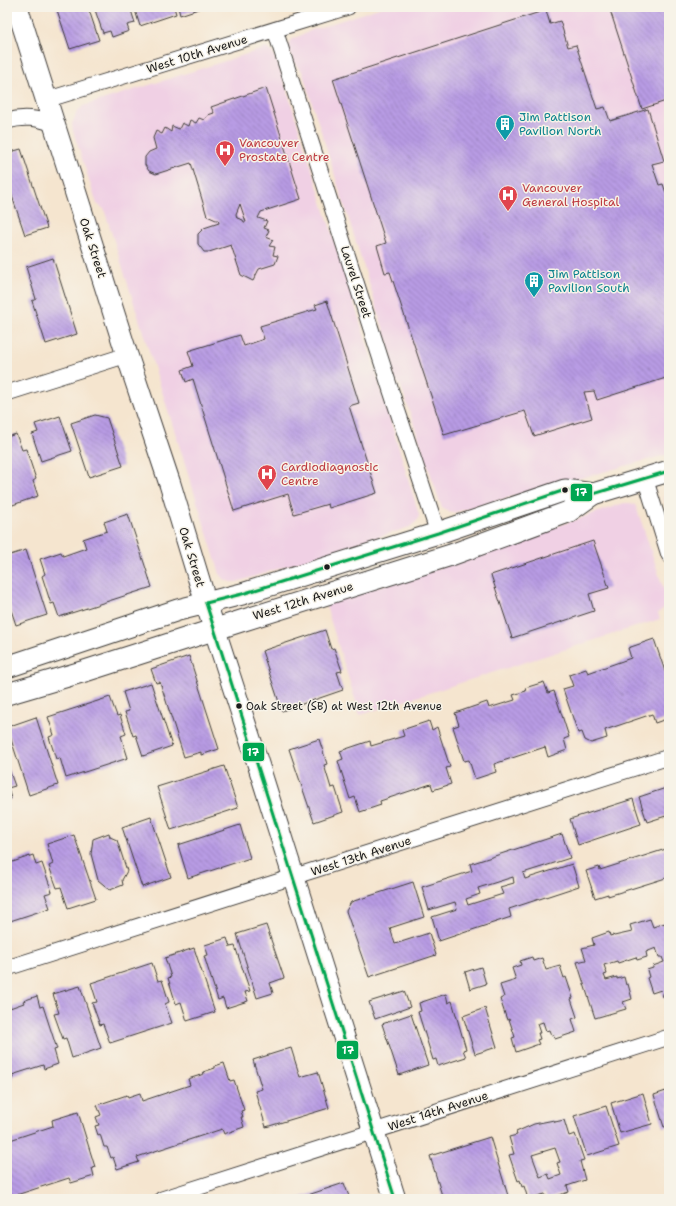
<svg xmlns="http://www.w3.org/2000/svg" width="676" height="1206" viewBox="0 0 676 1206" font-family="'Shantell Sans',sans-serif">
<defs>
<pattern id="building-back-hatch" width="6" height="6" patternUnits="userSpaceOnUse"><rect width="6" height="6" fill="#b89be4"/><path d="M-1 5l2 2M0 0l6 6M5-1l2 2" fill="none" stroke="#957eb8"/></pattern>
</defs>
<rect width="100%" height="100%" fill="#f7f3e8"/>
<filter id="ink" filterUnits="userSpaceOnUse"><feTurbulence type="fractalNoise" baseFrequency=".025" numOctaves="2"/><feDisplacementMap in="SourceGraphic" scale="8" xChannelSelector="R" yChannelSelector="G"/><feConvolveMatrix kernelMatrix="1 2 1 2 8 2 1 2 1" color-interpolation-filters="sRGB"/></filter>
<filter id="wash" filterUnits="userSpaceOnUse"><feTurbulence type="fractalNoise" baseFrequency=".012" numOctaves="4" result="noise"/><feDisplacementMap in="SourceGraphic" scale="16" xChannelSelector="R" yChannelSelector="G"/><feGaussianBlur stdDeviation="0.9" result="paint"/><feColorMatrix in="noise" values="0 0 0 0 0 0 0 0 0 0 0 0 0 0 0 0 0 1.4 0 .05"/><feComposite in="paint" operator="in"/></filter>
<g filter="url(#wash)">
<rect width="100%" height="100%" fill="#f5e5cf"/>
<!-- built -->
<g fill="#f0d0e4">
<polygon points="382,7 669,7 669,454 456,512 451,513 442,508 401,386 395,379 390,365 392,358 391,353 302,71 293,62 289,47 290,42 293,39 312,30"/>
<polygon points="266,48 272,52 279,65 377,376 419,515 418,520 410,527 237,582 230,582 225,580 220,574 104,209 97,204 73,131 72,124 77,112 83,106"/>
<polygon points="669,489 669,515 664,499 666,493"/>
<polygon points="624,503 630,503 635,505 637,509 668,602 668,605 658,613 660,619 360,715 325,603 434,569"/>
</g>
<g id="blocks">
<!-- building -->
<g fill="url(#building-back-hatch)" fill-rule="evenodd">
<polygon points="56,7 88,7 99,40 70,49"/>
<polygon points="94,7 130,7 135,23 127,25 129,31 112,37 110,31 103,33"/>
<polygon points="134,7 174,7 176,14 140,26"/>
<polygon points="178,7 204,7 180,15"/>
<polygon points="609,7 669,7 669,100 642,109"/>
<polygon points="546,10 550,24 560,21 568,47 576,45 597,109 605,107 610,121 648,109 664,161 652,164 659,185 663,184 669,202 669,377 597,400 594,391 584,392 592,418 534,436 525,411 444,435 390,272 385,273 377,246 386,243 333,79"/>
<path d="M266,88L301,199L261,212L258,218L267,221L264,228L269,230L266,237L273,240L269,246L275,247L273,255L278,256L275,264L259,269L253,281L241,275L231,245L209,252H204L198,244V234L204,228L219,223L218,220H216L207,216L191,163L156,174L149,171L145,165V157L149,152L156,149L153,138L156,131L162,134L165,128L171,132L172,126L179,129L182,123L188,126L190,120L196,123L199,118L204,120L208,115L214,113L211,107ZM240,204L246,222H244L243,220L237,218L236,214Z"/>
<polygon points="21,149 47,228 25,235 7,181 7,153"/>
<polygon points="53,258 77,334 46,344 32,301 36,299 26,267"/>
<polygon points="327,301 359,403 349,406 377,493 329,508 328,504 294,514 288,494 234,511 193,379 186,382 182,370 193,366 188,351 240,335 244,346 264,339 260,326 317,309 315,305"/>
<polygon points="95,415 107,418 123,466 89,477 71,423"/>
<polygon points="60,416 72,451 41,461 32,434 38,432 35,424"/>
<polygon points="16,434 22,450 26,449 36,479 33,481 38,496 7,507 7,437"/>
<polygon points="128,514 152,587 59,617 54,603 51,604 42,576 45,574 40,559 61,552 63,556 86,548 83,539 107,531 104,522"/>
<polygon points="593,541 609,588 589,594 594,611 512,638 491,575"/>
<polygon points="26,550 47,615 16,625 7,598 7,556"/>
<polygon points="325,630 331,649 334,648 342,671 337,672 343,690 282,711 262,651"/>
<polygon points="654,639 669,683 669,718 655,723 652,714 605,730 607,738 591,743 585,740 582,732 578,733 563,689 573,686 569,675 586,669 588,673 631,658 628,648"/>
<polygon points="189,656 219,749 201,755 201,752 184,757 160,682 156,683 151,669"/>
<polygon points="544,682 548,693 554,691 569,737 564,739 567,750 548,757 545,747 494,764 496,772 475,779 469,760 464,761 453,727 459,725 455,713 487,702 489,708 515,700 513,695 526,691 525,688"/>
<polygon points="151,683 172,746 143,756 136,735 133,736 125,712 129,711 123,692"/>
<polygon points="110,697 117,716 120,715 126,734 121,736 128,758 66,778 60,758 56,759 49,737 54,735 48,717"/>
<polygon points="36,717 58,785 29,795 7,727"/>
<polygon points="429,721 432,730 437,727 450,767 446,768 451,784 433,790 431,784 380,801 381,805 360,812 355,797 350,799 338,761 343,759 340,751 370,741 371,746 404,736 402,730"/>
<polygon points="319,739 327,764 324,765 331,788 335,787 343,812 314,822 289,749"/>
<polygon points="7,764 15,786 8,788 11,799 7,800"/>
<polygon points="224,766 238,808 171,830 157,787"/>
<polygon points="669,787 669,815 647,822 639,797"/>
<polygon points="633,799 641,824 578,845 570,819"/>
<polygon points="151,817 171,877 142,887 122,827"/>
<polygon points="240,825 250,858 188,878 178,845"/>
<polygon points="109,833 110,837 117,840 127,871 122,880 123,885 110,890 98,880 91,854 93,839"/>
<path d="M562,834L570,858L523,873L525,879L572,864L579,886L509,909L511,917L439,941L432,917L457,909L455,902L429,910L422,887L472,871L470,864ZM513,877L514,883L500,887L503,894L468,905L466,899L480,894L478,888Z"/>
<polygon points="74,835 96,899 68,908 61,887 57,888 49,866 53,864 47,844"/>
<polygon points="669,848 669,877 608,896 608,894 595,898 586,871 599,867 600,870"/>
<polygon points="33,855 36,865 42,863 52,892 45,894 50,908 7,922 7,864"/>
<polygon points="413,882 424,917 390,928 395,944 429,933 436,955 369,977 346,911 351,902"/>
<polygon points="650,919 653,927 665,923 669,934 669,995 663,997 661,990 652,993 647,978 649,977 647,970 653,968 653,966 664,962 662,957 659,957 656,948 646,952 647,957 637,960 636,957 618,963 617,961 604,965 607,974 604,975 606,980 617,977 617,979 624,977 626,985 628,984 632,999 623,1002 626,1009 595,1018 577,962 586,960 582,948 594,945 592,938 609,932 610,936 613,935 614,936 632,932 630,925"/>
<polygon points="266,925 284,978 270,983 273,993 257,998 237,934"/>
<polygon points="227,938 230,947 235,946 250,991 245,992 248,1001 226,1008 223,998 218,1000 204,956 208,955 205,945"/>
<polygon points="194,948 215,1012 187,1021 181,1002 176,1004 168,978 171,977 165,958"/>
<polygon points="532,957 533,961 542,958 546,970 560,966 564,978 566,977 573,998 571,999 577,1017 572,1019 576,1032 555,1039 553,1034 551,1035 549,1030 546,1031 543,1022 537,1024 540,1033 538,1033 540,1039 537,1040 539,1044 516,1052 512,1038 515,1037 509,1019 507,1020 500,999 504,997 500,985 516,980 512,968 521,965 520,961"/>
<polygon points="152,963 158,981 162,980 169,1002 165,1004 172,1023 110,1043 103,1024 100,1025 92,1003 97,1002 91,983"/>
<polygon points="481,967 486,984 470,989 465,972"/>
<polygon points="80,986 101,1048 72,1058 66,1038 63,1039 54,1014 59,1013 53,994"/>
<polygon points="404,991 410,1007 375,1019 369,1002"/>
<polygon points="446,994 448,1003 452,1001 466,1049 463,1050 466,1057 438,1066 436,1059 433,1060 418,1012 421,1011 419,1003"/>
<polygon points="37,996 40,1007 43,1006 57,1049 54,1050 58,1064 44,1069 43,1065 12,1075 13,1078 7,1080 7,1009 24,1003 23,1001"/>
<polygon points="485,1008 497,1047 475,1054 463,1016"/>
<polygon points="411,1014 428,1065 399,1075 382,1024"/>
<polygon points="291,1048 300,1077 318,1072 329,1108 266,1127 255,1091 262,1089 253,1060"/>
<polygon points="224,1063 230,1081 234,1080 244,1110 241,1111 243,1117 241,1117 244,1127 224,1134 222,1129 137,1157 139,1162 117,1169 113,1157 111,1158 107,1147 104,1147 100,1134 98,1135 95,1126 99,1125 96,1117 101,1115 97,1105 127,1095 128,1097 140,1093 142,1101 190,1085 188,1079 204,1074 203,1072 215,1068 215,1066"/>
<polygon points="669,1090 669,1126 664,1127 654,1095"/>
<polygon points="643,1093 652,1124 620,1133 611,1103"/>
<polygon points="606,1106 619,1146 587,1156 574,1116"/>
<polygon points="78,1112 95,1167 92,1168 94,1176 71,1183 69,1178 7,1198 7,1141 53,1126 52,1120"/>
<path d="M554,1120L555,1122L564,1120L569,1136L575,1134L584,1160L580,1161L585,1180L567,1186L569,1192L547,1199L545,1194L528,1199L524,1186L522,1187L520,1180L518,1181L509,1155L514,1154L509,1137L517,1135L516,1132L534,1124ZM555,1148L560,1162L557,1163L561,1175L550,1179L548,1174L540,1177L532,1155Z"/>
<polygon points="490,1137 509,1199 443,1199 430,1156"/>
<polygon points="344,1183 350,1199 296,1199"/>
</g>
</g>
</g>
<g filter="url(#ink)">
<use href="#blocks" fill-opacity="0" stroke="#3d3a37" stroke-width="1"/>
<g fill="none" stroke-linecap="round" stroke-linejoin="round">
<defs>
<g id="street">
<polyline points="275,30 391,391 438,533"/>
<polyline points="46,100 348,7"/>
<path d="M7,121C24,116 37,118 54,124"/>
<polyline points="7,393 127,355"/>
<polyline points="645,478 669,555"/>
<polyline points="7,968 669,757"/>
<polyline points="162,1199 669,1037"/>
</g>
<g id="secondary">
<polyline points="17,7 127,355 170,484 206,603 253,748 395,1199"/>
<polyline points="7,667 178,610 242,594 438,533 565,490 593,494"/>
<polyline points="7,694 85,671 241,621 451,555 568,512 593,494 669,471"/>
</g>
</defs>
<!-- street casing -->
<use href="#street" stroke="#3d3a37" stroke-width="17"/>
<!-- secondary casing -->
<use href="#secondary" stroke="#3d3a37" stroke-width="23"/>
<!-- street -->
<use href="#street" stroke="#fff" stroke-width="15"/>
<!-- secondary -->
<use href="#secondary" stroke="#fff" stroke-width="21"/>
<defs>
<g id="bus-1">
<polyline points="206,603 395,1199"/>
<polyline points="206,603 242,594 438,533 565,490 593,494 669,471"/>
</g>
</defs>
<!-- bus-1 casing -->
<use href="#bus-1" stroke="#f7f3e8" stroke-width="6"/>
<!-- bus-1 -->
<use href="#bus-1" stroke="#00a651" stroke-width="3"/>
</g>
</g>
<!-- icons -->
<defs>
<symbol id="building-pin" viewBox="-11 -11 22 30"><path d="M0 17L-7.5 6A9.5 9.5 0 1 1 7.5 6Z" fill="#0f9aa8" stroke="#f7f3e8"/><path d="M-4-6H4V6H1V3H-1V6H-4ZM-2.5-4.3h1.7v1.8h-1.7ZM.8-4.3h1.7v1.8H.8ZM-2.5-1h1.7V.8h-1.7ZM.8-1h1.7V.8H.8Z" fill="#fff"/></symbol>
<symbol id="hospital-pin" viewBox="-11 -11 22 30"><path d="M0 17L-7.5 6A9.5 9.5 0 1 1 7.5 6Z" fill="#e0444e" stroke="#f7f3e8"/><path d="M-5-5h3v3.5h4V-5h3V5h-3V1.5h-4V5h-3Z" fill="#fff"/></symbol>
</defs>
<g fill-rule="evenodd">
<use href="#building-pin" x="494" y="113" width="22" height="30"/>
<use href="#hospital-pin" x="214" y="139" width="22" height="30"/>
<use href="#hospital-pin" x="497" y="184" width="22" height="30"/>
<use href="#building-pin" x="523" y="270" width="22" height="30"/>
<use href="#hospital-pin" x="256" y="463" width="22" height="30"/>
</g>
<!-- markers -->
<g fill="#1c1c1c" stroke="#f7f3e8" stroke-width="1.5">
<circle cx="565" cy="490" r="3.5"/>
<circle cx="327" cy="567" r="3.5"/>
<circle cx="239" cy="706" r="3.5"/>
</g>
<g text-anchor="middle" dominant-baseline="central" stroke-width="3" stroke-linejoin="round" paint-order="stroke">
<!-- bus labels -->
<g font-size="11" fill="#1c1c1c" stroke="#f7f3e8" text-anchor="start">
<text x="246" y="706">Oak Street (SB) at West 12th Avenue</text>
</g>
<!-- street labels -->
<g font-size="12" fill="#1c1c1c" stroke="#f7f3e8">
<text transform="translate(197 54) rotate(-17)">West 10th Avenue</text>
<text transform="translate(93 248) rotate(72)">Oak Street</text>
<text transform="translate(356 282) rotate(72)">Laurel Street</text>
<text transform="translate(192 557) rotate(73)">Oak Street</text>
<text transform="translate(303 601) rotate(-17)">West 12th Avenue</text>
<text transform="translate(361 856) rotate(-18)">West 13th Avenue</text>
<text transform="translate(438 1111) rotate(-18)">West 14th Avenue</text>
</g>
<!-- culture labels -->
<g font-size="12" fill="#0d838f" stroke="#f7f3e8" text-anchor="start">
<text x="519" y="117">Jim Pattison<tspan x="519" dy="14">Pavilion North</tspan></text>
<text x="548" y="274">Jim Pattison<tspan x="548" dy="14">Pavilion South</tspan></text>
</g>
<!-- health labels -->
<g font-size="12" fill="#be3a42" stroke="#f7f3e8" text-anchor="start">
<text x="239" y="143">Vancouver<tspan x="239" dy="14">Prostate Centre</tspan></text>
<text x="522" y="188">Vancouver<tspan x="522" dy="14">General Hospital</tspan></text>
<text x="281" y="467">Cardiodiagnostic<tspan x="281" dy="14">Centre</tspan></text>
</g>
</g>
<g stroke="#f7f3e8" stroke-width="1.5">
<rect x="570" y="483" width="23" height="19" rx="4" fill="#00a651"/>
<rect x="242" y="742" width="23" height="20" rx="4" fill="#00a651"/>
<rect x="336" y="1040" width="23" height="20" rx="4" fill="#00a651"/>
</g>
<g font-size="11" text-anchor="middle" font-weight="bold" fill="#fff">
<text x="581" y="496">17</text>
<text x="253" y="756">17</text>
<text x="348" y="1054">17</text>
</g>
<!-- margin -->
<rect width="676" height="1206" fill="none" stroke="#f7f3e8" stroke-width="24"/>
</svg>
